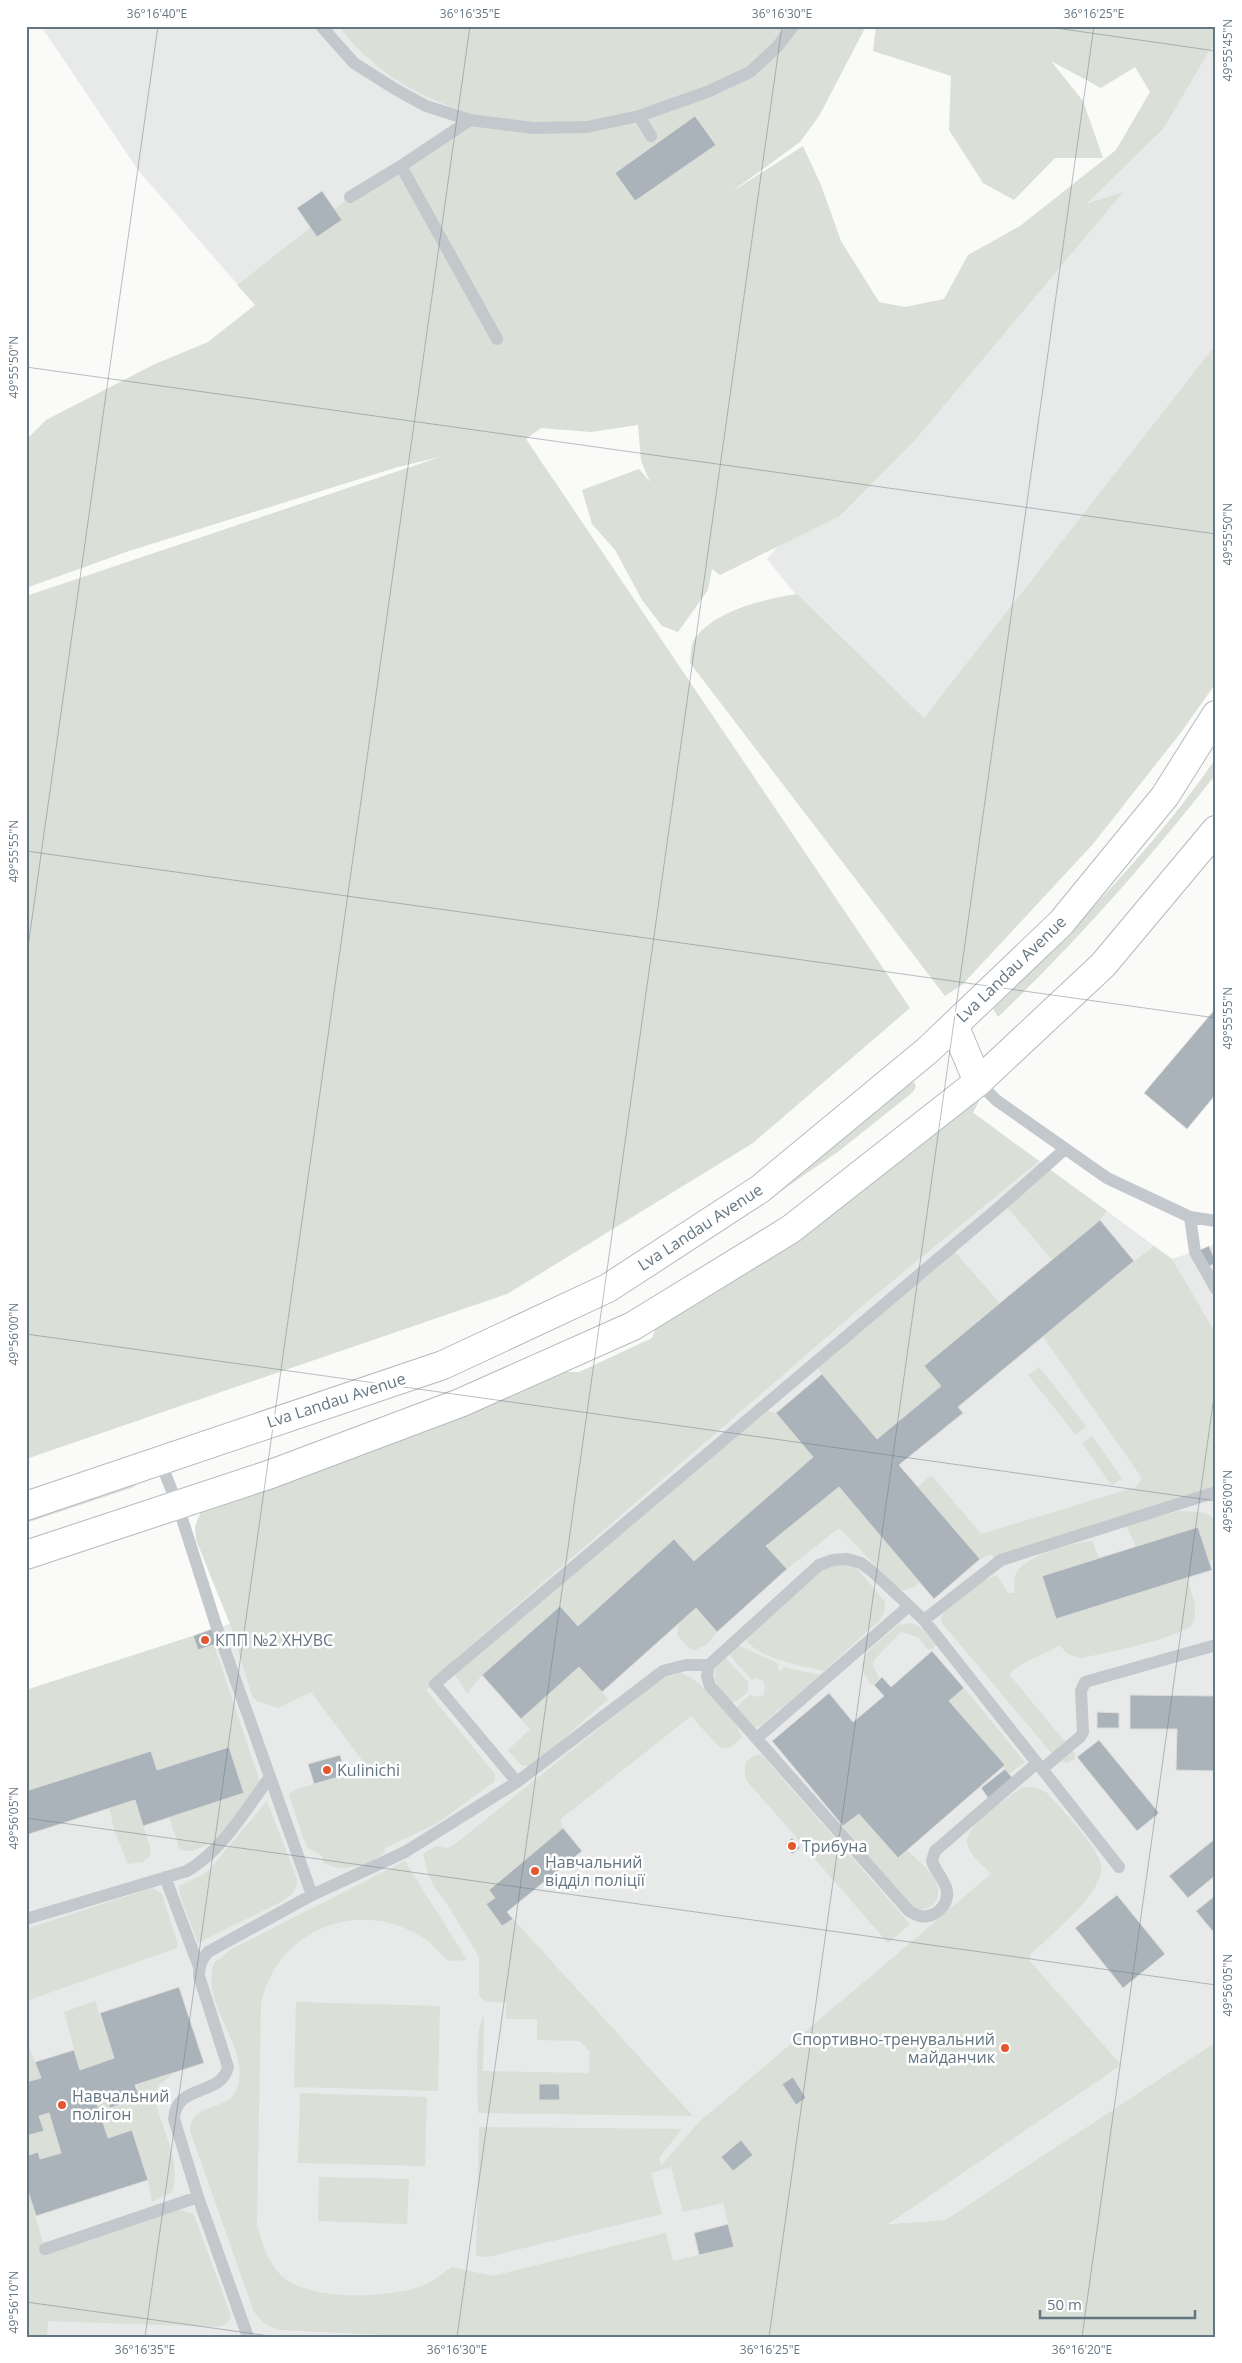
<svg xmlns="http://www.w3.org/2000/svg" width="1242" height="2363" font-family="'Open Sans',sans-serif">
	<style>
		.built { fill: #e8e9e9 }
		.green { fill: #dadfd7 }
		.building { fill: #aab3b9; stroke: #dcdcda }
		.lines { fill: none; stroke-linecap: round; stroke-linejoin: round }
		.primary-casing { stroke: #b5babe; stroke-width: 30 }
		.service { stroke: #c3c8cc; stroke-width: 12 }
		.primary { stroke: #fff; stroke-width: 28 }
		.ticks { fill: none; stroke: #657683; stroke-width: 1; stroke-opacity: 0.45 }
		.poi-dot { fill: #e4572e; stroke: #fff; stroke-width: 2 }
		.labels { text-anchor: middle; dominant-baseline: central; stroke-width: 5; stroke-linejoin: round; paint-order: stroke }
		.street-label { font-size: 16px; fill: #657683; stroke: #fff }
		.poi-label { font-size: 16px; fill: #657683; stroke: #fff; text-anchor: start }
		.neatline { fill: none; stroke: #657683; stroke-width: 2 }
		.ticks-label { font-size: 12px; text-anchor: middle; fill: #657683 }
	</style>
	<rect width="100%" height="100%" fill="#fafaf8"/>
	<!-- built -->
	<path class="built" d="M41,26H866L819,116L378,446L138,170Z
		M1216,32V344L924,719L791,589L767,559Z
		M974,1113L1172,1259L1216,1244V2042L945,2220L887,2224L482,2337H26V1690L306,1599L726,1307Z"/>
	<!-- green -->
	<path class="green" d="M338,26H866L819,116L800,142L730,193L803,146L821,185L841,241L879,302L905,307L944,299L968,255L1020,226L1116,150L1150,92L1135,67L1101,88L1051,61L1083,101L1103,158H1055L1014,200L983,183L949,130L951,76L873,51L876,26H1216V44L1209,51L1163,129L1086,204L1123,192L915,440L840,516L720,575L712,569L708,590L678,632L662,626L642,600L615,550L592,524L582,490L639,469L650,482L641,461L638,425L591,432L541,428L526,439L910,1008L753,1143L507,1294L26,1459V596L440,457L398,467L129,551L26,588V440L46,420L155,364L208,342L255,305L237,285L350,197L401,166L467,113C412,93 375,72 338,26Z
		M1216,344V683L1179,735L1093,844L963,984L945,996L690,663C691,656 690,645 694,640C713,611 764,599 797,594L924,718Z
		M1216,758V774C1149,860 1077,941 998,1017L993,1009C1071,931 1153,850 1216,758Z
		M910,1082L915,1083L916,1087L913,1092L839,1151L733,1224L650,1277Z
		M968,1100L979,1101L973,1113L1039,1161L867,1302L455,1659L458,1664L764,1410L776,1413L813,1457L694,1561L674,1539L578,1626L559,1606L482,1675L467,1694L452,1670L426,1690L495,1774V1781L436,1824L385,1848L384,1853C367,1866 342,1874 322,1862V1856L308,1848L303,1838L289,1794L296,1789L350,1775L368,1768L311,1692L278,1708L257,1701L252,1696L230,1624L196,1540L195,1526L202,1509L550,1372H579L652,1338L659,1318Z
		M1046,1167L1107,1211L1100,1220L1052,1260L1004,1203Z
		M1154,1246L1172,1259L1216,1334V1492L997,1564L991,1554L980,1559L918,1487L931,1475L981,1534L1136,1487L1142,1478L1041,1334Z
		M951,1248L1000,1303L924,1366L941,1386L877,1439L814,1364Z
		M1039,1367L1086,1426L1076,1435L1028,1375Z
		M1092,1436L1122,1478L1112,1486L1082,1443Z
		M138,1482L134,1487L26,1523V1513Z
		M839,1487L920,1582L912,1588L900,1591L839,1528L787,1569L766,1546Z
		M1180,1511C1192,1512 1209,1510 1216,1521V1559L1209,1561L1198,1527L1136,1547L1127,1527L1140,1521Z
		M1092,1541L1099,1558L1042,1576L1056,1619L1187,1578C1191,1591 1199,1610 1193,1623C1188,1636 1096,1656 1079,1658L1066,1653L1060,1645C1043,1656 1023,1660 1009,1674L1075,1754V1759L1068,1763L1058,1761L942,1623L941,1617L944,1612L980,1582L997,1575L1008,1593H1014C1014,1584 1013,1575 1020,1568C1032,1554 1074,1543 1092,1541Z
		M831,1564L855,1566L885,1602V1610L880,1620L824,1671C803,1666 756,1658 746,1639L819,1568Z
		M696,1608L717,1632L706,1645L695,1650L690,1649L677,1635L679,1623Z
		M912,1623C921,1627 932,1634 936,1643L934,1648L928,1650L918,1637L901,1632L874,1660L873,1666L880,1679L872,1686L864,1674L862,1665L867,1652L898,1625Z
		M193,1636L198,1650L214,1645L260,1782L216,1841L192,1851L180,1850L169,1817L244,1793L157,1770L151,1751L26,1791V1690Z
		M738,1645L779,1664L777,1669L781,1671L784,1667L820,1675L784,1706L775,1711L776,1713L761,1726L752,1728L736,1709L740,1703L750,1695L756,1697L761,1695L763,1697L765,1687L763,1681L756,1678L752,1680L732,1658L730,1654Z
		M724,1656L748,1682V1692L737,1701L728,1703C717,1688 707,1671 724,1656Z
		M579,1667L608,1699L540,1760L527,1766L521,1765L508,1750L530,1729L521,1719Z
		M680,1673C698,1676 737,1720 742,1737L731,1747L721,1749L691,1716L561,1819L562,1829L489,1890L495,1898L486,1904L502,1926L513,1919L693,2116L478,2113C478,2096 474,2025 484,2016L483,2071L589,2073L590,2052L580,2041L537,2040V2019H506V2002C496,2002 484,2005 479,1994V1957L446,1902L436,1890L428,1874L423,1854L436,1846L448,1848L455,1844L647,1690L663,1678Z
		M964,1688L1025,1762L1009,1774L949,1701Z
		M761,1754L910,1924L888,1943L746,1780C743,1765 745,1757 761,1754Z
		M1022,1787H1035L1046,1792C1059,1807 1098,1846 1101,1865C1105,1893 1050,1935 1031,1954L1029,1960L1121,2065L888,2224L945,2220L1216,2042V2337H425L281,2330C268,2327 262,2322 254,2312L190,2131C190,2099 235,2115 239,2081C245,2041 200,2003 214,1963L230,1950L405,1861L467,1960L448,1961C439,1952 430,1941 419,1935C355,1898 277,1931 261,2003L257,2224C262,2243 268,2264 284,2278C313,2301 386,2298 419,2287C430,2284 443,2273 452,2267L493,2276L666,2233L673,2261L734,2247L723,2203L683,2212L671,2167L651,2173L662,2214L488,2257L476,2256L479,2127L682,2129L659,2158L661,2166L699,2122L991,1874C983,1865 971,1857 967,1844C963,1827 1009,1797 1022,1787Z
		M135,1800L150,1847V1856L143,1862L128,1864L115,1832L109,1808Z
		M267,1801L297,1879C296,1892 292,1895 281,1902L198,1943L181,1899L179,1886L202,1875L209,1870Z
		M859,1814L897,1858L907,1850C919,1862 948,1882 935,1902C930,1909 922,1910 914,1909L843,1826Z
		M152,1888L162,1894L178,1945L177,1948L26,2001V1929Z
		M95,2001L114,2058L80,2070L64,2012Z
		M296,2002L440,2006L438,2091L294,2087Z
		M26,2039L41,2078L26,2082Z
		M174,2073L160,2084L154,2096C161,2129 182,2159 172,2192L152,2202L148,2180L132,2130L108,2138L96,2101L106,2098L110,2108L139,2098L137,2085Z
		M300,2093L427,2097L425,2166L298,2163Z
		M49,2113L61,2153L40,2159L38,2152L26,2156V2136L44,2131L39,2116Z
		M319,2177L409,2179L407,2224L318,2221Z
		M26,2185L46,2253L174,2211L182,2210L194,2215L231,2316C229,2324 225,2325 217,2327L48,2321L47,2337H26Z"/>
	<!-- building -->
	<path class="building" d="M695,116L716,145L635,201L615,173Z
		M322,191L342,220L317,237L297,208Z
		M1216,1008V1094L1187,1129L1144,1093Z
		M1100,1220L1134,1261L958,1407L963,1413L899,1465L980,1559L934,1599L839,1487L766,1546L787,1569L717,1632L696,1608L602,1692L579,1667L521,1719L482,1675L560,1606L578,1626L674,1539L694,1561L813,1457L776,1413L822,1374L877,1439L941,1386L924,1366Z
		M1209,1246L1216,1263L1207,1267L1198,1251Z
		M1198,1527L1212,1570L1056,1619L1042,1576Z
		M212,1629L216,1644L198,1650L193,1636Z
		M932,1651L964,1688L949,1701L1005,1765L898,1858L859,1814L843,1826L772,1741L829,1693L853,1722L884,1696L874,1685L882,1677L891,1687Z
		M1130,1695L1216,1696V1771L1176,1770L1177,1729H1130Z
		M1097,1712L1119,1713V1728H1097Z
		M1099,1740L1159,1813L1137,1831L1077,1757Z
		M229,1747L244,1793L143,1826L135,1800L26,1835V1791L151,1751L157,1770Z
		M340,1755L346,1775L314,1784L308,1764Z
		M1005,1769L1013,1779L989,1799L981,1788Z
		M563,1828L582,1851L507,1912L513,1919L502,1926L486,1904L495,1898L489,1890Z
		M792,1838L800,1848L792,1854L785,1844Z
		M1216,1838V1875L1188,1898L1169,1876Z
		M1117,1895L1165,1954L1123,1988L1075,1928Z
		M1216,1895V1934H1215L1196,1911Z
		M179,1987L204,2063L135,2085L140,2098L110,2108L106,2098L96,2101L108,2138L132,2130L148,2180L36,2216L26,2185V2156L38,2152L40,2159L61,2153L49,2113L39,2116L44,2131L26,2136V2082L41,2078L35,2062L74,2050L80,2070L114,2058L100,2013Z
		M793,2077L806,2098L796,2105L782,2084Z
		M539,2084H559L560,2100H539Z
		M741,2140L753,2155L733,2171L721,2157Z
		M728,2224L734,2247L699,2255L694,2233Z"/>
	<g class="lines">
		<defs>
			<path id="primary" d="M954,1025L978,1082
				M26,1506L443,1365L608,1288L760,1189L928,1050L1061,923L1165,796L1216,715
				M26,1555L271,1474L460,1403L633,1326L791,1229L978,1082L1103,965L1216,830"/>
		</defs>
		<!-- primary casing -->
		<use href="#primary" class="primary-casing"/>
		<!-- service -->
		<path class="service" d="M321,26L354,63L395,89L426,106L470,120L533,128L587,127L639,116L707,92L750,72L777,47L793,26
			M639,116L651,136
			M470,120L401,166L497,339
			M350,197L401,166
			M978,1082L996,1100L1107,1178L1190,1217L1216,1221
			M1190,1217L1195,1252L1216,1289
			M160,1461L178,1506L217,1628L312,1895
			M924,1620L1001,1560L1216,1492
			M757,1738L909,1606
			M1037,1763L935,1851L932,1861C937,1876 954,1887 944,1905C941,1909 937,1913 932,1915C923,1918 917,1916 909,1911L710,1686L707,1676L709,1665L819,1565L833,1560L847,1559L861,1563L873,1572L924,1620L1037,1763L1042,1769L1119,1867
			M1042,1769L1080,1737L1083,1732L1081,1691L1085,1682L1216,1645
			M517,1782L435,1684L1004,1203L1065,1149
			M165,1877L199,1967
			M26,1919L187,1871C223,1850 245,1810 270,1777
			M45,2249L198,2197
			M248,2337L198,2197L174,2119C176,2083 221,2097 228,2067L199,1976C199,1966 201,1960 208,1952L312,1895L405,1852L517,1782L663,1671L686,1665H709"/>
		<!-- primary -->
		<use href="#primary" class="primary"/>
	</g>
	<!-- ticks -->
	<path class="ticks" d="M1042,26L1216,51M26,367L1216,534M26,851L1216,1018M26,961L158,26M26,1334L1216,1501M26,1818L1216,1985M26,2302L277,2337M145,2337L470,26M457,2337L782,26M769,2337L1094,26M1082,2337L1216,1382"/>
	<!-- markers -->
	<g class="poi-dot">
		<circle cx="205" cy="1640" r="5"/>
		<circle cx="327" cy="1770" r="5"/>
		<circle cx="792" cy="1846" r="5"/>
		<circle cx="535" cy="1871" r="5"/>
		<circle cx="1005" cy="2048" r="5"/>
		<circle cx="62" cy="2105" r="5"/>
	</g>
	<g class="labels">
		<!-- street labels -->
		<g class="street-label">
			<text transform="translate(1011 969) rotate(-44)">Lva Landau Avenue</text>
			<text transform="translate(700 1227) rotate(-33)">Lva Landau Avenue</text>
			<text transform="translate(336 1400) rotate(-18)">Lva Landau Avenue</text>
		</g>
		<!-- poi labels -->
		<g class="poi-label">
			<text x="215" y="1640">КПП №2 ХНУВС</text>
			<text x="337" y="1770">Kulinichi</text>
			<text x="802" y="1846">Трибуна</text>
			<text x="545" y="1862">Навчальний<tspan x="545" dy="18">відділ поліції</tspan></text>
			<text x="995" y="2039" text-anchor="end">Спортивно-тренувальний<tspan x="995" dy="18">майданчик</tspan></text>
			<text x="72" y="2096">Навчальний<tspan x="72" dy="18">полігон</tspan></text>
		</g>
	</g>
	<!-- border -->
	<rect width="1242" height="2363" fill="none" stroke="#ffffff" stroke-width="55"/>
	<!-- scale -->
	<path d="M1040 2310v8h155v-8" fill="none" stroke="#657683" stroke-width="2.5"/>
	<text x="1047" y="2310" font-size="15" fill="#657683" stroke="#ffffff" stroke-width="4" paint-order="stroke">50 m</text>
	<rect x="28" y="28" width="1186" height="2308" class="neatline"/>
	<g class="ticks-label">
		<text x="157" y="18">36°16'40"E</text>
		<text x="470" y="18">36°16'35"E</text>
		<text x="782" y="18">36°16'30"E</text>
		<text x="1094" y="18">36°16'25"E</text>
		<text transform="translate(1228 50) rotate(-90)" y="4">49°55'45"N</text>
		<text transform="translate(14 367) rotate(-90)" y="4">49°55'50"N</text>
		<text transform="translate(1228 534) rotate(-90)" y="4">49°55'50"N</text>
		<text transform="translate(14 851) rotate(-90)" y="4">49°55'55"N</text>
		<text transform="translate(1228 1018) rotate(-90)" y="4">49°55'55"N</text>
		<text transform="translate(14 1334) rotate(-90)" y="4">49°56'00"N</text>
		<text transform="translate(1228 1501) rotate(-90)" y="4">49°56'00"N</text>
		<text transform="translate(14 1818) rotate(-90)" y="4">49°56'05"N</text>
		<text transform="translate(1228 1985) rotate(-90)" y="4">49°56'05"N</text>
		<text transform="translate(14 2302) rotate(-90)" y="4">49°56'10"N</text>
		<text x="145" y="2354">36°16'35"E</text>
		<text x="457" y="2354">36°16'30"E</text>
		<text x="770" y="2354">36°16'25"E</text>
		<text x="1082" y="2354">36°16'20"E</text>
	</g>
</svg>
